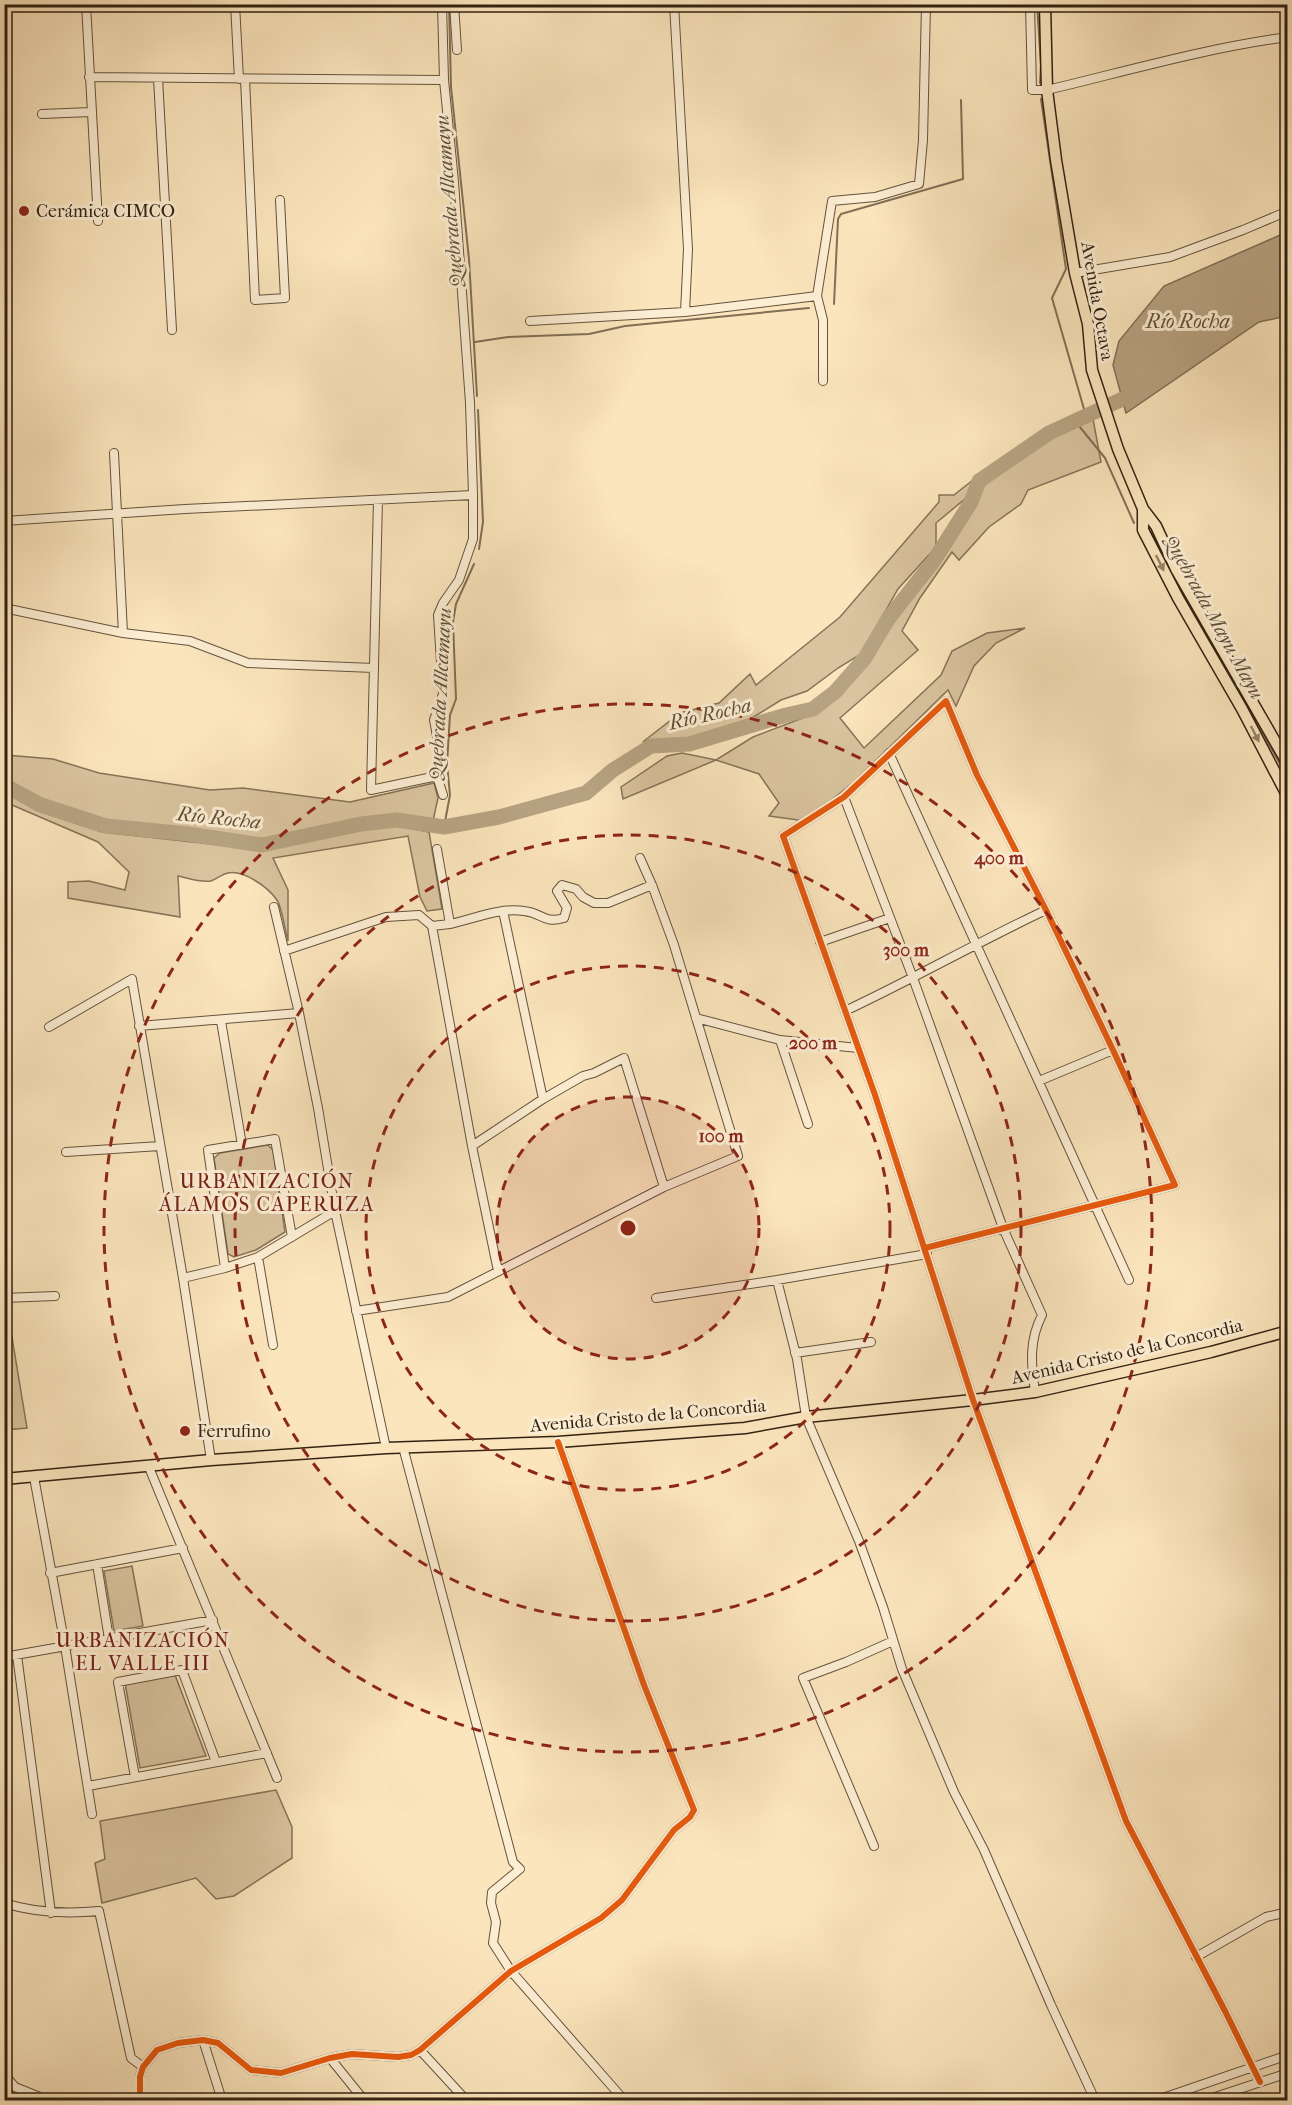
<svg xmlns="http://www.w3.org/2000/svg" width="1292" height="2105" font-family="'IM FELL French Canon',serif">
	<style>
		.green { fill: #d9c49f; stroke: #867358; stroke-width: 1.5 }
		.water { fill: #b7a382; stroke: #826f55; stroke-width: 1.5 }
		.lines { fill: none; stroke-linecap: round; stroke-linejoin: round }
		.stream { stroke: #826f55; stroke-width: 2 }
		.river { stroke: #b7a382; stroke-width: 15 }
		.minor-casing { stroke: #64533c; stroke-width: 10 }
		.major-casing { stroke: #322212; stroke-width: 13 }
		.minor { stroke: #fceed3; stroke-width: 8 }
		.major { stroke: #fbe5bc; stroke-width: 10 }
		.cycleway-casing { stroke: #fceed3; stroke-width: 10 }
		.cycleway { stroke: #e8590c; stroke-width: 6 }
		.oneway { fill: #968467 }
		.ring { fill: none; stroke: #8f2418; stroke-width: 3; stroke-dasharray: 10 8 }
		.poi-dot { fill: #8f2418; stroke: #fceed3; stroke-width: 2 }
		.labels { text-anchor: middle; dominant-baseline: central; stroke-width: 6; stroke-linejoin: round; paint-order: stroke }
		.poi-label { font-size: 18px; fill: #322212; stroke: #fceed3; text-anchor: start }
		.street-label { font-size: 18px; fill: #322212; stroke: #fceed3 }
		.water-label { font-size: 20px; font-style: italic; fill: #614f39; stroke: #fceed3 }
		.neighbourhood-label { font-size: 20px; letter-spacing: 1.5px; fill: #7a1f14; stroke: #fceed3 }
		.centre { fill: #8f2418; stroke: #fceed3; stroke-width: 3 }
		.ring-label { font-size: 18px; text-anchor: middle; font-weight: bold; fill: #8f2418; stroke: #fceed3; stroke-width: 6; stroke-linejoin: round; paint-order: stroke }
	</style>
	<rect width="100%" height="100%" fill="#fbe5bc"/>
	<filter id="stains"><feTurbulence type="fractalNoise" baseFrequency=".00333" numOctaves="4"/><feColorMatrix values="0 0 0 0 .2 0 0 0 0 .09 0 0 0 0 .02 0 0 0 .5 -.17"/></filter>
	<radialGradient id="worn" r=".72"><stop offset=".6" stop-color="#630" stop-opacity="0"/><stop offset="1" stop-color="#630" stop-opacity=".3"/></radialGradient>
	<!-- green -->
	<path class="green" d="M1093,419L1101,462L1028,490L1021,504L989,527L959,560L952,552L920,598L902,631L918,650L840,718L864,748L941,675L952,651L987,633L1025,628L996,643L974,666L956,706L948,690L854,782L805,821L769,816L779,803L759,774L716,760L623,799L621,787L667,756L682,753L716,760L753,737L813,714L838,698L869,662L894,622L951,546L977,502L985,483L1052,438Z
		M973,480L966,498L936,523V547L898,589L861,654L838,668L807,691L781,700L752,718L690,738L644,741L680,713L719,703L750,674L756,685L840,617L939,502V495H954Z
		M5,755L53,759L99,773L210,790L243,788L350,802L434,783L438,798L433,821L394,816L260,841L109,822L45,803L5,780Z
		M5,792L36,810L102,832L264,850L377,827L398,826L429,832L442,909L427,911L420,897L408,836L273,858L288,890V941C285,930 282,908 277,900C268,887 244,870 228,873C222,874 217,879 211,881C200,883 188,878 178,876L180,917L68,898V882L89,881L125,890L129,872L98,842L5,802Z
		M268,1145L273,1150L285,1232L256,1250L234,1257L228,1254L214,1158L220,1153Z
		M4,1289L27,1428L5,1430H4Z
		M132,1566L143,1626L114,1631L104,1571Z
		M175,1675L206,1756L140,1768L125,1683Z
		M276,1790L292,1827V1858L234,1896L216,1899L196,1878L102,1903L95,1863L105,1859L100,1821Z"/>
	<!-- water -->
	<path class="water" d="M1287,232V316L1259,322L1126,413L1113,365L1119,341L1164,286Z"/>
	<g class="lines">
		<!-- stream -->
		<path class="stream" d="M449,4L451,87L469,259L477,396
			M1037,4L1041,65L1040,83
			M1041,99L1066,269L1052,298L1086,416
			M834,304L838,219L841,214L963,179L961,100
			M475,342L508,337L589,334L625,326L809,308
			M478,410L483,522L479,549
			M1075,421L1105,458L1134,523
			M1151,532L1165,561L1288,778
			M444,827L450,795L447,764L450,715L456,699L453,622L456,604L474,564"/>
		<!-- river -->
		<path class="river" d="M4,785L41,805L106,826L188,834L262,845L361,824L397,820L444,827L499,817L586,793L613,770L651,746L689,744L786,715L813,709L835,692L865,658L888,619L933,562L971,502L979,481L1049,433L1140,391"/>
		<defs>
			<path id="minor" d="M86,4L98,221
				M235,4L239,79
				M442,4L444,80L454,182L470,403L473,495V539L459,580L443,603L438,615L443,694L434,720L439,747L437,776L443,795
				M454,4L457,50
				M674,4L688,249L685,312
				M1030,4L1032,90H1047C1127,71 1206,48 1288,37
				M89,77L444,80
				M158,78L172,330
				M245,79L255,300L285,298L280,200
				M42,114L91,112
				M1075,273L1170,257L1243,230L1288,211
				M530,321L685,312L817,296
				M823,381V320L817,296L832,201L875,197L919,184L923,140L926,4
				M114,453L123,633
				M378,500L371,790L437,776
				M4,521L185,509L473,495
				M4,608L123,633L190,641L248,663L374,668
				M889,753L1129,1280
				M844,797L913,978L1003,1228L1042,1315C1029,1340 1031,1364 1035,1392
				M437,849L450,924L432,926L472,1146L498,1271
				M274,907L299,1013L318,1108L335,1211L386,1448
				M503,911L543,1099
				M450,924C473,919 501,907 524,911C543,913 543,924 564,918L567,908L557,891L562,885L576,889L583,897L594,903H608L652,885
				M820,942L890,918
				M284,951L386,917L419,915L432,926
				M845,1011C913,979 978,942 1046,910
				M696,1018L780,1040L858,1048
				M221,1021L242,1145
				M139,1026L299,1013
				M49,1027L132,979L183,1278L211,1460
				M780,1040L808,1124
				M1039,1081L1113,1050
				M472,1146L543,1099L583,1076L594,1073L624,1058L664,1187
				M66,1152L160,1146
				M925,1248L1175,1185L1113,1050L1046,910L977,775L946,701L844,797L783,836L875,1095L973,1400L1126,1821L1225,2011L1260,2082
				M258,1257L273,1345
				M225,1268L208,1150L275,1139L292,1237
				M183,1278L225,1268L258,1257L335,1211
				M777,1280L797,1359L806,1417L859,1541L883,1607L902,1669L954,1792L984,1850L1051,2005L1095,2100
				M4,1298L55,1296
				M656,1298L777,1280L927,1254
				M356,1311L448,1297L664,1187L738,1156L674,945L652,885L640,858
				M795,1353L871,1342
				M403,1447L513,1862L520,1869L492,1892L491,1903L496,1922L493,1943L511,1971L624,2100
				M148,1465L277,1778
				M34,1477L65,1646L92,1814
				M97,1564L109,1639
				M50,1573L183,1548
				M17,1655L51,1913
				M4,1657L213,1620
				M135,1777L118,1682L182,1670L216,1762
				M88,1786L267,1753
				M874,1846L803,1678L846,1662L893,1641
				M4,1903C35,1913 67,1914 99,1911L131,2058L143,2067
				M1196,1957L1266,1917L1288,1912
				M203,2040L222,2100
				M420,2050L466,2100
				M330,2058L364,2100
				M4,2074L15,2087L47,2100
				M140,2100V2077L143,2067L157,2050L178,2043L203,2040L218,2043L251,2070L281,2073L330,2058L352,2054L398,2057L411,2055L420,2050L511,1971L601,1918L622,1900L674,1830L690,1817L694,1810L644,1685L558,1442
				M1157,2100L1288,2055
				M1206,2100L1288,2073"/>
			<path id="major" d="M1045,4L1047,90L1056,160L1075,273L1088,324L1092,370L1118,449L1143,509L1156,526L1176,569L1288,764
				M1143,509V530L1178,598L1242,709L1288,797
				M4,1479L211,1460L386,1448L558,1442L745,1428L806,1417L973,1400L1035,1392L1211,1352L1288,1331"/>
		</defs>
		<!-- minor casing -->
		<use href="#minor" class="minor-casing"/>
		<!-- major casing -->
		<use href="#major" class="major-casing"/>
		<!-- minor -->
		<use href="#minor" class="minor"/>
		<!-- major -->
		<use href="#major" class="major"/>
		<defs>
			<path id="cycleway" d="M925,1248L1175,1185L1113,1050L1046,910L977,775L946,701L844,797L783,836L875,1095L973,1400L1126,1821L1225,2011L1260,2082
				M140,2100V2077L143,2067L157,2050L178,2043L203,2040L218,2043L251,2070L281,2073L330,2058L352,2054L398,2057L411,2055L420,2050L511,1971L601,1918L622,1900L674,1830L690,1817L694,1810L644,1685L558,1442"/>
		</defs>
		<!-- cycleway casing -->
		<use href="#cycleway" class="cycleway-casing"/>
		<!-- cycleway -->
		<use href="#cycleway" class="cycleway"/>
	</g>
	<!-- one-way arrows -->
	<defs><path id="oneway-solid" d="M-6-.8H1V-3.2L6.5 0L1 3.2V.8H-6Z" transform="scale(1.5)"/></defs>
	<g class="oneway">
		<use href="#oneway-solid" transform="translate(1160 563) rotate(63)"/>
		<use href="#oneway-solid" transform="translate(1255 734) rotate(63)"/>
	</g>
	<!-- distance rings -->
	<circle cx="628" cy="1228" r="131" fill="#8f2418" fill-opacity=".12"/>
	<g class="ring">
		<circle cx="628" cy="1228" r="131"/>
		<circle cx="628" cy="1228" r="262"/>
		<circle cx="628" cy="1228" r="393"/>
		<circle cx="628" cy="1228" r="524"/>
	</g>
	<!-- markers -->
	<g class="poi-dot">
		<circle cx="24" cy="211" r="6"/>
		<circle cx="185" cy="1431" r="6"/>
	</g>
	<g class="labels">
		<!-- poi labels -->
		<g class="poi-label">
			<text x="36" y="211">Cerámica CIMCO</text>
			<text x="197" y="1431">Ferrufino</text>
		</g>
		<!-- street labels -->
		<g class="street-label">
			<text transform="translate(1097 301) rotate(80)">Avenida Octava</text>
			<text transform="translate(1127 1352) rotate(-13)">Avenida Cristo de la Concordia</text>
			<text transform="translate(648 1416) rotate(-5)">Avenida Cristo de la Concordia</text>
		</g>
		<!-- water labels -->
		<g class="water-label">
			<text transform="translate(449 201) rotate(-95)">Quebrada Allcamayu</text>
			<text x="1188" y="321">Río Rocha</text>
			<text transform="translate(1214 617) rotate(61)">Quebrada Mayu Mayu</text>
			<text transform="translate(440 694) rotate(-87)">Quebrada Allcamayu</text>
			<text transform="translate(710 714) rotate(-13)">Río Rocha</text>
			<text transform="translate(219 818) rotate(6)">Río Rocha</text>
		</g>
		<!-- neighbourhood labels -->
		<g class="neighbourhood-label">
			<text x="267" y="1181">URBANIZACIÓN<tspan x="267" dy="23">ÁLAMOS CAPERUZA</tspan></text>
			<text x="143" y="1640">URBANIZACIÓN<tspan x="143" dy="23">EL VALLE III</tspan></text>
		</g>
	</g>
	<circle cx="628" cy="1228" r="9" class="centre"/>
	<g class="ring-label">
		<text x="999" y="864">400 m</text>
		<text x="906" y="956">300 m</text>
		<text x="813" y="1049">200 m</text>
		<text x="721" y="1142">100 m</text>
	</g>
	<!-- margin -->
	<rect width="1292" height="2105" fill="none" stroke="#fbe5bc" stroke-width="24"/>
	<rect x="6" y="6" width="1280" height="2093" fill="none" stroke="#322212" stroke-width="3"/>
	<rect x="12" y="12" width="1268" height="2081" fill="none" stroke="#322212" stroke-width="1.5"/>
	<rect width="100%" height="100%" filter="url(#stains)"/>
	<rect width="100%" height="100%" fill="url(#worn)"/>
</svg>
